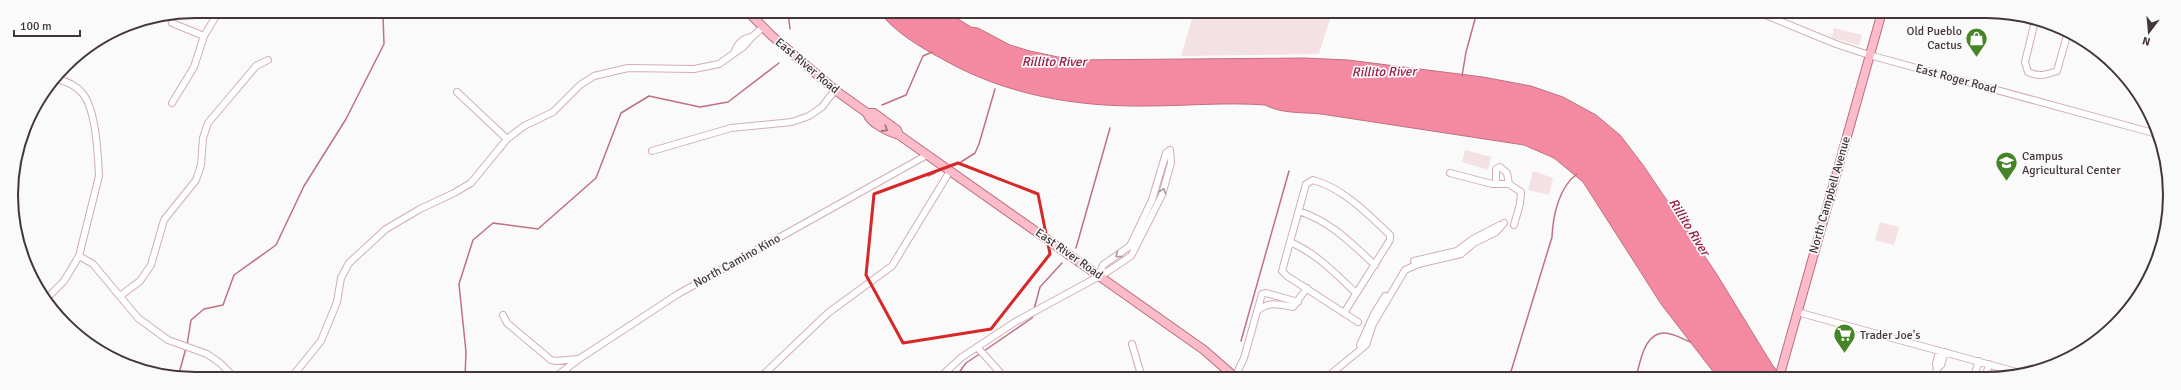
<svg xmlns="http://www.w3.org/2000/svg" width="2181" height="390" font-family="Signika,sans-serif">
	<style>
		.green { fill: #f4e1e4 }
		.water { fill: #f48aa1; stroke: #bf7182 }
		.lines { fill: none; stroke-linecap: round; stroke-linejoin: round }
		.stream { stroke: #bf7182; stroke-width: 1.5 }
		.minor-casing { stroke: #d2aeb4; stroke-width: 8 }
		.major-casing { stroke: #ba6f7f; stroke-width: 10 }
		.minor { stroke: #fff; stroke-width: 6 }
		.major { stroke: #fcbbc9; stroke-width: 8 }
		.oneway { stroke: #977279 }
		.oneway2 { stroke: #a29a9c }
		.marked { fill: none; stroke: #d62828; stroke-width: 3; stroke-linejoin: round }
		.labels { text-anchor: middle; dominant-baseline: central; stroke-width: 3.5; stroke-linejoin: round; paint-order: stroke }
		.poi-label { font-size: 12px; fill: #443638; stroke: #fafafa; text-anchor: start }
		.street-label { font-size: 12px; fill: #443638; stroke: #fafafa }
		.water-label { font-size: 13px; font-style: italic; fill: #981b46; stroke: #fafafa }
		.rim { fill: none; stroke: #443638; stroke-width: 2 }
	</style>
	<rect width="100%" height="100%" fill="#fafafa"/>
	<!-- green -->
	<path class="green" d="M1194,12H1332L1319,54L1181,56Z
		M1834,28L1862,35L1859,45L1832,38Z
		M1465,150L1491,157L1488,170L1462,162Z
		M1533,171L1553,178L1549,195L1528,190Z
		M1880,222L1899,227L1894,245L1875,240Z"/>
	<!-- water -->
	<path class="water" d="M879,12H947L971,27L978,28L1010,45L1030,51L1072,60L1304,58L1348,60L1483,77L1531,86L1563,97L1596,115L1620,135L1643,165L1716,273L1773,366L1784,378H1718L1661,304L1583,182L1554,158L1524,145L1321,114C1302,112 1282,114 1265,105C1226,102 1186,106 1146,106C1076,107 1006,95 944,60C920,47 896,33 879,12Z"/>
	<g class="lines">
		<!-- stream -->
		<path class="stream" d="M788,12L790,29
			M1462,76L1466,52L1477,12
			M882,105L906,95L923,56L932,52
			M961,162L975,153L979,144L995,89
			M928,176L935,173
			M1076,248L1110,128
			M1034,309L1040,287L1062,263
			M1241,341L1289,171
			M187,345L191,320L204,309L223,305L234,275L276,245L304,186L346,119L384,44L383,16L387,11
			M984,351L1032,318L1033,315
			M178,377L186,348
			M465,378L466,352L459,284L473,240L493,223L538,229L596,178L621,113L649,96L700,107L728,102L779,63
			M955,378L966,363L981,353
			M1509,378L1552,237C1553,215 1559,187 1577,174
			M1636,378C1640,362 1645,327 1670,334C1677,335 1684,340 1691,342"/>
		<defs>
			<path id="minor" d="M1758,12L1836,44L1869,55L2157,134
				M2035,21L2025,62L2028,72C2039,77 2046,75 2057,71L2068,32
				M172,23L204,36
				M752,37L763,27
				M56,79C66,81 76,85 83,94C96,110 98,155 99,176L79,256
				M457,92L507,139
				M172,103L194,67L204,36L219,11
				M652,151L731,128L792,122L809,116L822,107L835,90
				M1450,173L1492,184H1509
				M1496,184V169L1500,167L1507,173L1509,184
				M1509,184L1521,192L1520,204L1514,225
				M1299,211C1331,222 1350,242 1375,265
				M1290,242C1316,253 1336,274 1356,293
				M1414,261L1457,251L1473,239L1500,225
				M1099,275L1103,265L1130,246L1152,200L1166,153L1170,150
				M120,296L140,281L151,265L164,220L196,180L201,165L203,138L208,123L256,66L268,60
				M46,299L64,281L79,256L93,264L138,318L168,340L207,354L220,363L234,377
				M1257,311C1269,301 1279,304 1293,307L1307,288
				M1797,312L2020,373
				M1344,313L1390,240V235C1368,214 1343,188 1313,180L1306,184L1282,271L1287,276L1358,322
				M503,315L507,323L551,360L556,361L578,359
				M1132,344L1142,378
				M1360,345L1374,314L1385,296
				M977,347L1005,378
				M1939,351L1936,364L1937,369L1941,365L1945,352
				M1979,361L1974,376L1983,379
				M1235,377L1244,358L1262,294L1266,293L1298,302
				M291,378L321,341L337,302L341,278L349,263L386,229L420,209L454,193L471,183L507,139L524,126L553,112L580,85L594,76L628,68L694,69L719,64L743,47L752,37C743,38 738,43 735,51
				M554,378L579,359L678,294L927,155
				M704,378H706
				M756,378L762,376L828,313L892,266L950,171
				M939,378L962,357L1015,322L1107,272L1131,256L1162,195L1171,163L1170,150
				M1326,378L1366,345L1373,324L1405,270L1418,264L1461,254L1474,243L1496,232L1504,223
				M1934,379L1937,369
				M1985,379L1989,364"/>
			<path id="major" d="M747,11L772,36L835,90L867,113
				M899,135L897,130L874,113H867C870,123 888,132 899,135L1204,350L1236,378
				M1779,378L1882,12"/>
		</defs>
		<!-- minor casing -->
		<use href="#minor" class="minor-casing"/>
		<!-- major casing -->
		<use href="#major" class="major-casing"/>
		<!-- minor -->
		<use href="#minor" class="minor"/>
		<!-- major -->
		<use href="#major" class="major"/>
	</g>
	<!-- one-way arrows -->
	<defs><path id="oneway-chevron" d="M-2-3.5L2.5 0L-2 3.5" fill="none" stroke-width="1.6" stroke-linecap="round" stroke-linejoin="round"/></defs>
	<use class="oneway" href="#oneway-chevron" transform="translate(885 129) rotate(33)"/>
	<g class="oneway2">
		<use href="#oneway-chevron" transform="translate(1163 191) rotate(-71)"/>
		<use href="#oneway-chevron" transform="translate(1118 255) rotate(144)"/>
	</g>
	<!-- marked area -->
	<path class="marked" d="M958,163L1038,194L1050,254L991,329L903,343L866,275L874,194Z"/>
	<!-- icons -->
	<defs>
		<symbol id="shop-pin" viewBox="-11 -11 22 30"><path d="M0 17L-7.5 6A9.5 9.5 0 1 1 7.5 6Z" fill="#468525" stroke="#fafafa"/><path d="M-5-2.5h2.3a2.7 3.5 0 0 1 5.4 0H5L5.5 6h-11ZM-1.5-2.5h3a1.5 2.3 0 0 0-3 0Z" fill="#fff"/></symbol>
		<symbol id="university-pin" viewBox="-11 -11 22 30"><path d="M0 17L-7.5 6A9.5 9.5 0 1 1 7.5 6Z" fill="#468525" stroke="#fafafa"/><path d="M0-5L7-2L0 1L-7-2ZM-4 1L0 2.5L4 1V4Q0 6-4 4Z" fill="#fff"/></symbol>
		<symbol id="supermarket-pin" viewBox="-11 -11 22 30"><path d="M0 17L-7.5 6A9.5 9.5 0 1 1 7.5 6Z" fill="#468525" stroke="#fafafa"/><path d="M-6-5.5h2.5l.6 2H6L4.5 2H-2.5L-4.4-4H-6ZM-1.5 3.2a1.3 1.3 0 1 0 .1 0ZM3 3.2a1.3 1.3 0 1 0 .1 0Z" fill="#fff"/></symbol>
	</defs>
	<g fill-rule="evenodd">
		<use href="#shop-pin" x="1964" y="26" width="25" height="34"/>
		<use href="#university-pin" x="1994" y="150" width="25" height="34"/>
		<use href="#supermarket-pin" x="1832" y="322" width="25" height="34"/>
	</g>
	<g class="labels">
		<!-- poi labels -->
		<g class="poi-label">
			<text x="1962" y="31" text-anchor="end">Old Pueblo<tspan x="1962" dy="14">Cactus</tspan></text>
			<text x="2022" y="156">Campus<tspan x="2022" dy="14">Agricultural Center</tspan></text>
			<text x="1860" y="335">Trader Joe's</text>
		</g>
		<!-- street labels -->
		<g class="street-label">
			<text transform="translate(807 66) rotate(40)">East River Road</text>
			<text transform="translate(1956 79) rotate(15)">East Roger Road</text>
			<text transform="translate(1830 195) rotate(-74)">North Campbell Avenue</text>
			<text transform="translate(1069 254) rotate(35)">East River Road</text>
			<text transform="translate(737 261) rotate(-29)">North Camino Kino</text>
		</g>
		<!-- water labels -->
		<g class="water-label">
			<text x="1054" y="62">Rillito River</text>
			<text transform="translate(1384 72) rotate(-1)">Rillito River</text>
			<text transform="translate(1689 227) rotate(58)">Rillito River</text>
		</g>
	</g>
	<!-- crop -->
	<path d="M0 0H2181V390H0ZM195 18H1986A177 177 0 0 1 2163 195V195A177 177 0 0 1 1986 372H195A177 177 0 0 1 18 195V195A177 177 0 0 1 195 18Z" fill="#fafafa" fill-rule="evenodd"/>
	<path class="rim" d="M195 18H1986A177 177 0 0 1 2163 195V195A177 177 0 0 1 1986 372H195A177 177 0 0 1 18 195V195A177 177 0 0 1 195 18Z"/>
	<!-- north arrow -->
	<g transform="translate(2149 32) rotate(196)" stroke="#fafafa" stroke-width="3" paint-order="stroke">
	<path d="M0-3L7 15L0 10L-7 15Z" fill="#443638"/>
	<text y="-6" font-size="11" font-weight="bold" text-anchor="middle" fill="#443638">N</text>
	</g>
	<!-- scale -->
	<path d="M14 30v6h66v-6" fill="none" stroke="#443638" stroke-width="2"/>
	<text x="20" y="30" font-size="12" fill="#443638" stroke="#fafafa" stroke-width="3" paint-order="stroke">100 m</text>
</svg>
